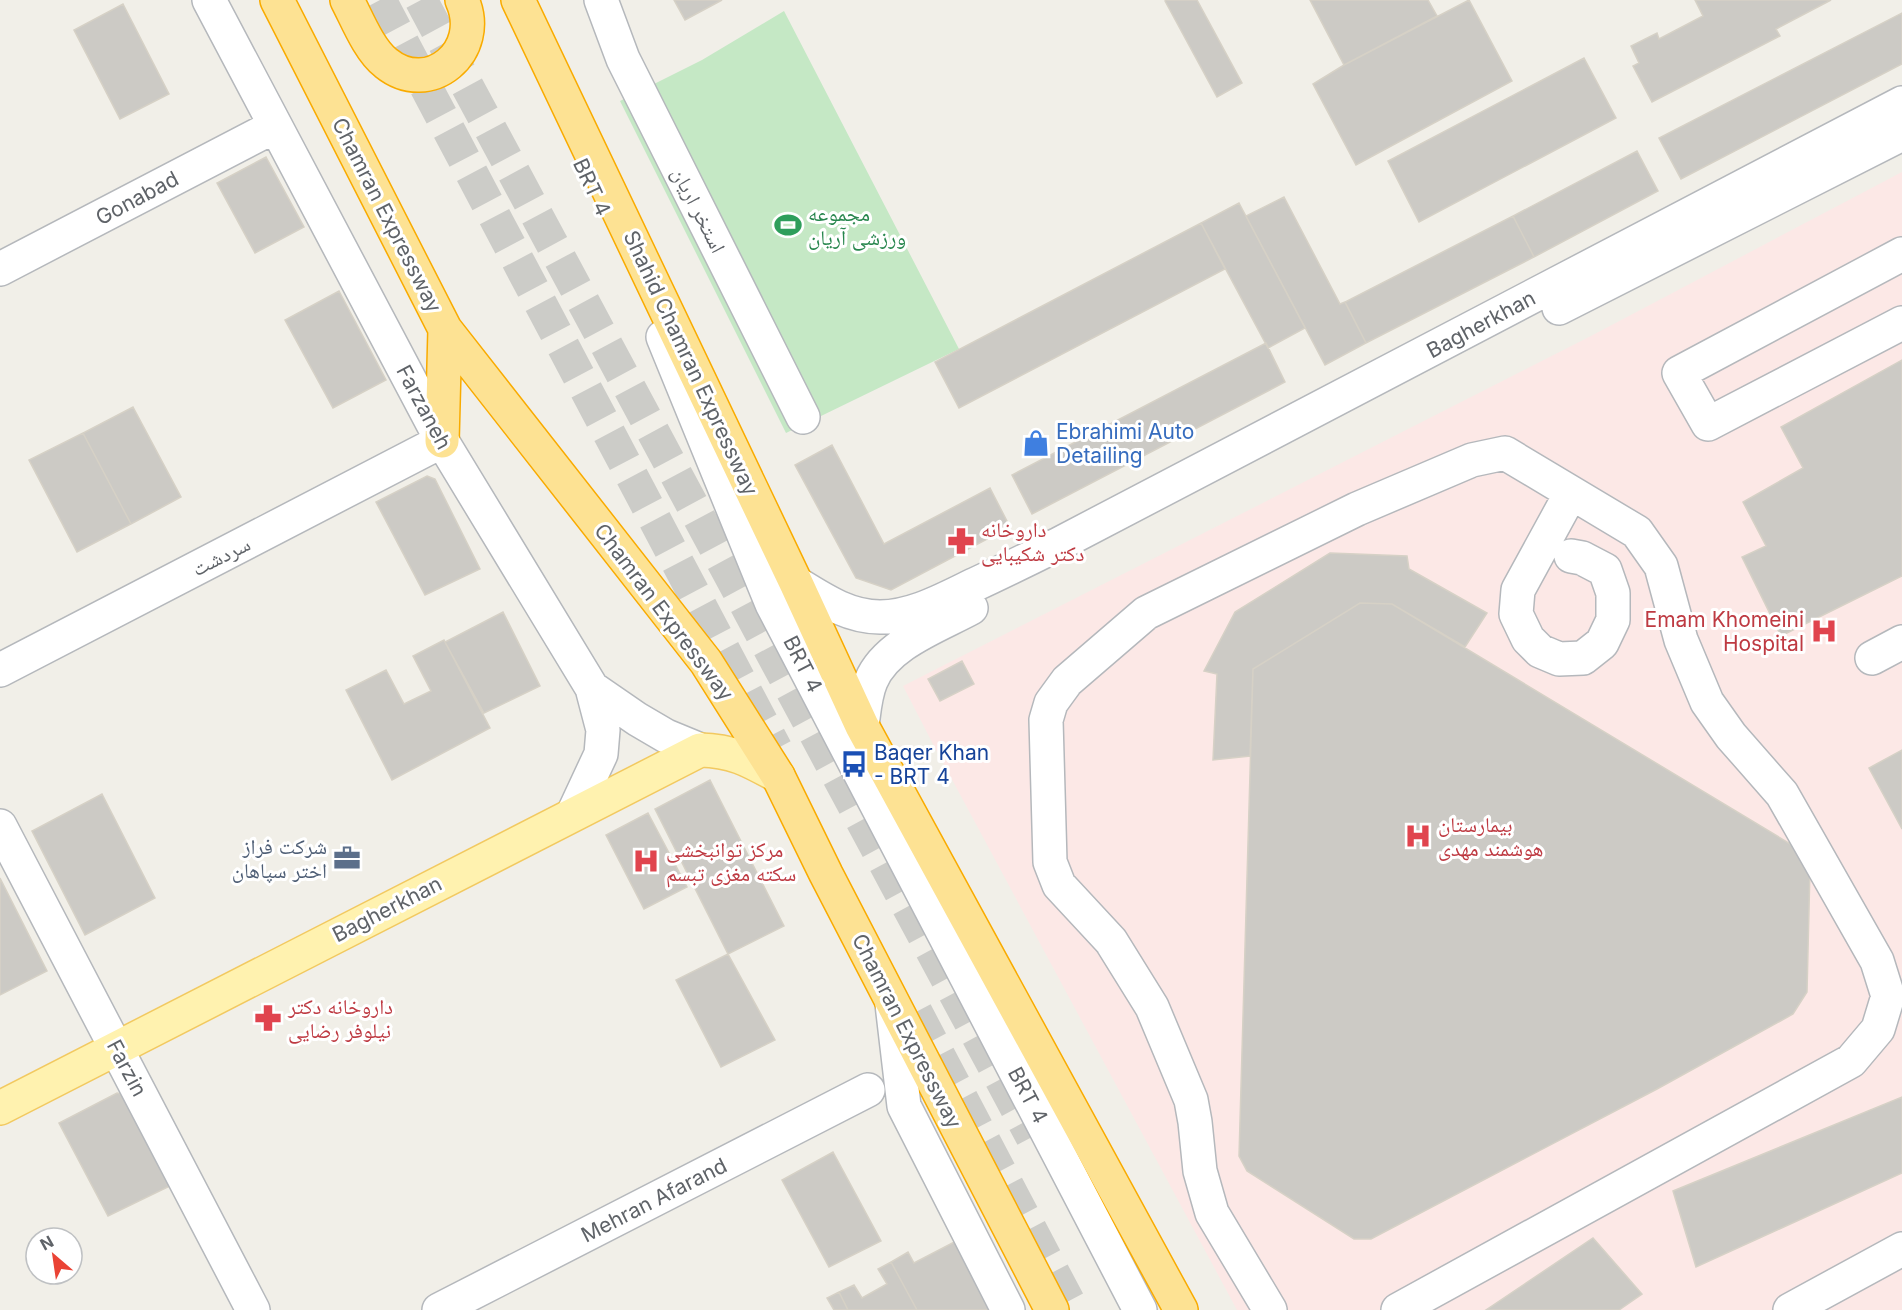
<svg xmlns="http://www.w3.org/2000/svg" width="1902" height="1310" font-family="Inter,'Noto Naskh Arabic',sans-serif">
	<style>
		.medical { fill: #fce8e6 }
		.green { fill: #c5e8c5 }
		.building { fill: #cccac5; stroke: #d6d1c6; stroke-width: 1.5 }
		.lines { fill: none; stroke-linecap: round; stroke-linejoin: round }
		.highway-tunnel { stroke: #ccccc8; stroke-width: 33; stroke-dasharray: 33 16; stroke-linecap: butt }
		.minor-casing { stroke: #b5b8bc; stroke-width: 36 }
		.major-casing { stroke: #f2c960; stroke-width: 36 }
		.highway-casing { stroke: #f9ab00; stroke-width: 36 }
		.minor { stroke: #fff; stroke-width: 33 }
		.major { stroke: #fff2af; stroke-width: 33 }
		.highway { stroke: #fde293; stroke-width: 33 }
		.labels { text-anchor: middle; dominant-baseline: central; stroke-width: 6; stroke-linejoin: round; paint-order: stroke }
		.street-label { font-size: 21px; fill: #5f6368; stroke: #fff }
		.leisure-label { font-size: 21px; fill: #27864d; stroke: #fff; text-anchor: start }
		.shop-label { font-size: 21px; fill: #366cbe; stroke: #fff; text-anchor: start }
		.health-label { font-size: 21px; fill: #be3a42; stroke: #fff; text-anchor: start }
		.transit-label { font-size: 21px; fill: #164399; stroke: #fff; text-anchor: start }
		.service-label { font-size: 21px; fill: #4e5e75; stroke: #fff; text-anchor: end }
	</style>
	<rect width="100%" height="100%" fill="#f1efe8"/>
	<!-- medical -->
	<path class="medical" d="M1902,172V1310H1237L934,746L903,686L1589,337Z"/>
	<!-- green -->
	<path class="green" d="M784,11L959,349L786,433L620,101L702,60Z"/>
	<!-- building -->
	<path class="building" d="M674,0H722L685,20Z
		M1166,0H1197L1242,83L1217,97L1165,1Z
		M1310,0H1428L1437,16L1344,65Z
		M1469,0L1512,81L1356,165L1313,84L1344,65Z
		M1695,0H1831L1776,29L1780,36L1652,102L1633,66L1639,63L1631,46L1657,33L1659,39L1703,16Z
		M123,4L169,94L120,119L74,30Z
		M1902,13V64L1681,179L1659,138Z
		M1584,58L1616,118L1419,222L1388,161Z
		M1637,151L1658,191L1534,257L1513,216Z
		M266,157L304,227L255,253L217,183Z
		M1284,197L1340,304L1345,302L1366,343L1325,365L1246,216Z
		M1239,203L1305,328L1268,348L1201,223Z
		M1513,216L1534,257L1366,343L1345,302Z
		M1201,223L1225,269L959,408L935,362Z
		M339,291L386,380L333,408L285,320Z
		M1266,343L1285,382L1032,514L1012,475Z
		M1902,360V576L1781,636L1742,557L1766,546L1743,502L1803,468L1781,427Z
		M133,407L181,497L131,524L83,433Z
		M83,433L131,524L77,552L29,460Z
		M832,445L884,544L990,488L1010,527L891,590L856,578L795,465Z
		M427,476L435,479L480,569L425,595L376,502Z
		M1330,553L1407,556L1409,569L1487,613L1465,647L1392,604L1360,603L1253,669L1250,756L1213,760L1217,674L1204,671L1235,612Z
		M1360,603L1392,604L1802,851L1810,868L1807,992L1793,1014L1657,1089L1371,1239H1354L1247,1171L1239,1156L1253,669Z
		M503,612L540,686L484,713L445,642Z
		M444,640L490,728L392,780L346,690L386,670L404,704L431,691L413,656Z
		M962,661L974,684L940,701L928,679Z
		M1902,750V829L1869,768Z
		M710,780L784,926L728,954L655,809Z
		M102,794L155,898L85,935L32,831Z
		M648,813L687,887L644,909L606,835Z
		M0,878L47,971L0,995Z
		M728,954L775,1040L721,1067L676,980Z
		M117,1093L125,1095L170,1186L108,1216L59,1123Z
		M1902,1097V1173L1696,1267L1673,1191Z
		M833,1152L881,1241L829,1267L782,1180Z
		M1593,1238L1642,1294L1619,1310H1486Z
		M960,1239L996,1310H917L891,1262L908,1252L914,1263Z
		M891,1262L917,1310H848L839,1292L854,1285L862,1298L887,1284L878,1269Z
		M839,1292L848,1310H834L827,1298Z"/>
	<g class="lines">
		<!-- highway-tunnel -->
		<path class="highway-tunnel" d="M380,0L776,749
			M421,0L1032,1137
			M916,1012L1073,1310"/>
		<defs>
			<path id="minor" d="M209,0L442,441L592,688L603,730L601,754L573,814
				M601,0L623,59L803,417
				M1902,254L1679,373L1708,424L1902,323
				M0,269L275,126
				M1559,308L1902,134
				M663,337L772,604L1140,1310
				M1571,556L1582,558L1605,570L1613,593V620L1602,643L1583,658L1559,659L1540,651L1528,639L1516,614L1518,590L1571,493
				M796,583C822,599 848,617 880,617C914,617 946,598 976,584C1004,571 1032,557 1059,544L1902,103
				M1872,658L1902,642
				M0,670L442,441
				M592,688L637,719L666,736L700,750
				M862,726C864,711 865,695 871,681C886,644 938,626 971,608
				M0,826L253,1310
				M892,1004L904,1106L1008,1310
				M439,1310L868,1090
				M1270,1310L1212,1213L1200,1171L1195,1122L1191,1100L1152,1007L1111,941L1059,885L1050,862L1046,720L1051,703L1067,681L1146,613L1357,509L1472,460L1505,453L1637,532L1661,566L1681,640L1707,702L1731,736L1782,794L1877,961L1888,996L1878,1029L1851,1061L1398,1310
				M1790,1310L1902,1249"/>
			<path id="major" d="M0,1108L700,750C734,751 749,760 778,776"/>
			<path id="highway" d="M277,0L445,329L706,662L778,776L826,874L1052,1310
				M347,0C357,19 369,50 386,63C429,98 485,51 462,0
				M518,0L796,583L862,726L1181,1310
				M442,441L445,329"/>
		</defs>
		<!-- minor casing -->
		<use href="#minor" class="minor-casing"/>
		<!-- major casing -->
		<use href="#major" class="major-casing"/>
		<!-- highway casing -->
		<use href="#highway" class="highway-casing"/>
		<!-- minor -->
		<use href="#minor" class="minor"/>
		<!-- major -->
		<use href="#major" class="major"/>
		<!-- highway -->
		<use href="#highway" class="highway"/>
	</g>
	<!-- icons -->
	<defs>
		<symbol id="stadium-bare" viewBox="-9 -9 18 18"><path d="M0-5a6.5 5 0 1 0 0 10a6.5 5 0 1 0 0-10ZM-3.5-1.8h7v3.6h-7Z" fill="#2e9e5b" stroke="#fff" stroke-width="2.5" paint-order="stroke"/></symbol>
		<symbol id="shop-bare" viewBox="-9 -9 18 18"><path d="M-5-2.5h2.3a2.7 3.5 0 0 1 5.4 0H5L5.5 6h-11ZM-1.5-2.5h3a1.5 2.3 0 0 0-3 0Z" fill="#3f7fe0" stroke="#fff" stroke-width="2.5" paint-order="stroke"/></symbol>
		<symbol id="pharmacy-bare" viewBox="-9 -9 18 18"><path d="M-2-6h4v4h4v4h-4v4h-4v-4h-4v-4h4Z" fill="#e0444e" stroke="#fff" stroke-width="2.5" paint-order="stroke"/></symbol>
		<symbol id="hospital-bare" viewBox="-9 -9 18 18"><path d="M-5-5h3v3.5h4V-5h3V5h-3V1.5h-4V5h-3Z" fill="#e0444e" stroke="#fff" stroke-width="2.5" paint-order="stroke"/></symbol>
		<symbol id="bus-bare" viewBox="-9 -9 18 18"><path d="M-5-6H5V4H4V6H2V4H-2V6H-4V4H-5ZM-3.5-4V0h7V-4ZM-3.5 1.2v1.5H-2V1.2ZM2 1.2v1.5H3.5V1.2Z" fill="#1a4fb4" stroke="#fff" stroke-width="2.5" paint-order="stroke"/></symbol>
		<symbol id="office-bare" viewBox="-9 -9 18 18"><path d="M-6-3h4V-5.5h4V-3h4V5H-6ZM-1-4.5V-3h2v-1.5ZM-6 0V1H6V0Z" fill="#5c6f8a" stroke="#fff" stroke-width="2.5" paint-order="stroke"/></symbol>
	</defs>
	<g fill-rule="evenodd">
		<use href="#stadium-bare" x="769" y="206" width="38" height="38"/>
		<use href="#shop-bare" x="1017" y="424" width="38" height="38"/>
		<use href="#pharmacy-bare" x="942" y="522" width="38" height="38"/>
		<use href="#hospital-bare" x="1805" y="612" width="38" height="38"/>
		<use href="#bus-bare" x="835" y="745" width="38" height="38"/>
		<use href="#hospital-bare" x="1399" y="817" width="38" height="38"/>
		<use href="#office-bare" x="328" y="839" width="38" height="38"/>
		<use href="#hospital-bare" x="627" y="842" width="38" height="38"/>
		<use href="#pharmacy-bare" x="249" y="999" width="38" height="38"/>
	</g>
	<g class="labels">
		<!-- street labels -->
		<g class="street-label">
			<text transform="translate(592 187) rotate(65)">BRT 4</text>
			<text transform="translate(137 198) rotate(-28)">Gonabad</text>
			<text transform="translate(699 210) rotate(63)">استخر اریان</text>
			<text transform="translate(387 215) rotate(63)">Chamran Expressway</text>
			<text transform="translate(1481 324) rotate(-28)">Bagherkhan</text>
			<text transform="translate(691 363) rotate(65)">Shahid Chamran Expressway</text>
			<text transform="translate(424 407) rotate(62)">Farzaneh</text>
			<text transform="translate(221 556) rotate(-27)">سردشت</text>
			<text transform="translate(664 612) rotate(53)">Chamran Expressway</text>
			<text transform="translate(803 664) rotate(63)">BRT 4</text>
			<text transform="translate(387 909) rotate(-27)">Bagherkhan</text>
			<text transform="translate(907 1031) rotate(63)">Chamran Expressway</text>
			<text transform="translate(127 1068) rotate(62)">Farzin</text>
			<text transform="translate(1028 1095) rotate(62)">BRT 4</text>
			<text transform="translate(654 1200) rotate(-27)">Mehran Afarand</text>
		</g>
		<!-- leisure labels -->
		<g class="leisure-label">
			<text x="808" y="213">مجموعه<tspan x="808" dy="24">ورزشی آریان</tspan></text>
		</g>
		<!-- shop labels -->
		<g class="shop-label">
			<text x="1056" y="431">Ebrahimi Auto<tspan x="1056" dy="24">Detailing</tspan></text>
		</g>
		<!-- health labels -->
		<g class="health-label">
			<text x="981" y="529">داروخانه<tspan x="981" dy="24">دکتر شکیبایی</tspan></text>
			<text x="1804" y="619" text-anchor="end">Emam Khomeini<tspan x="1804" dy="24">Hospital</tspan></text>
			<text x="1438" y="824">بیمارستان<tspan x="1438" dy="24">هوشمند مهدی</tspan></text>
			<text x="666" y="849">مرکز توانبخشی<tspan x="666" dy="24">سکته مغزی تبسم</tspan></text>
			<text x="288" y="1006">داروخانه دکتر<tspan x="288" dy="24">نیلوفر رضایی</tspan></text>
		</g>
		<!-- transit labels -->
		<g class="transit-label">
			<text x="874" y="752">Baqer Khan<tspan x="874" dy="24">- BRT 4</tspan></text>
		</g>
		<!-- service labels -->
		<g class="service-label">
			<text x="327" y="846">شرکت فراز<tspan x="327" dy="24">اختر سپاهان</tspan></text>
		</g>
	</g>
	<!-- north arrow -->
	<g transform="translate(54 1256) rotate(331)"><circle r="28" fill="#ffffff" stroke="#bfc1c3" stroke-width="1.5"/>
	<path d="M0-4.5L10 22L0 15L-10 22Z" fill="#ea4335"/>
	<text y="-9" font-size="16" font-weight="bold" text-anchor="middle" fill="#5f6368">N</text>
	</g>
</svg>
